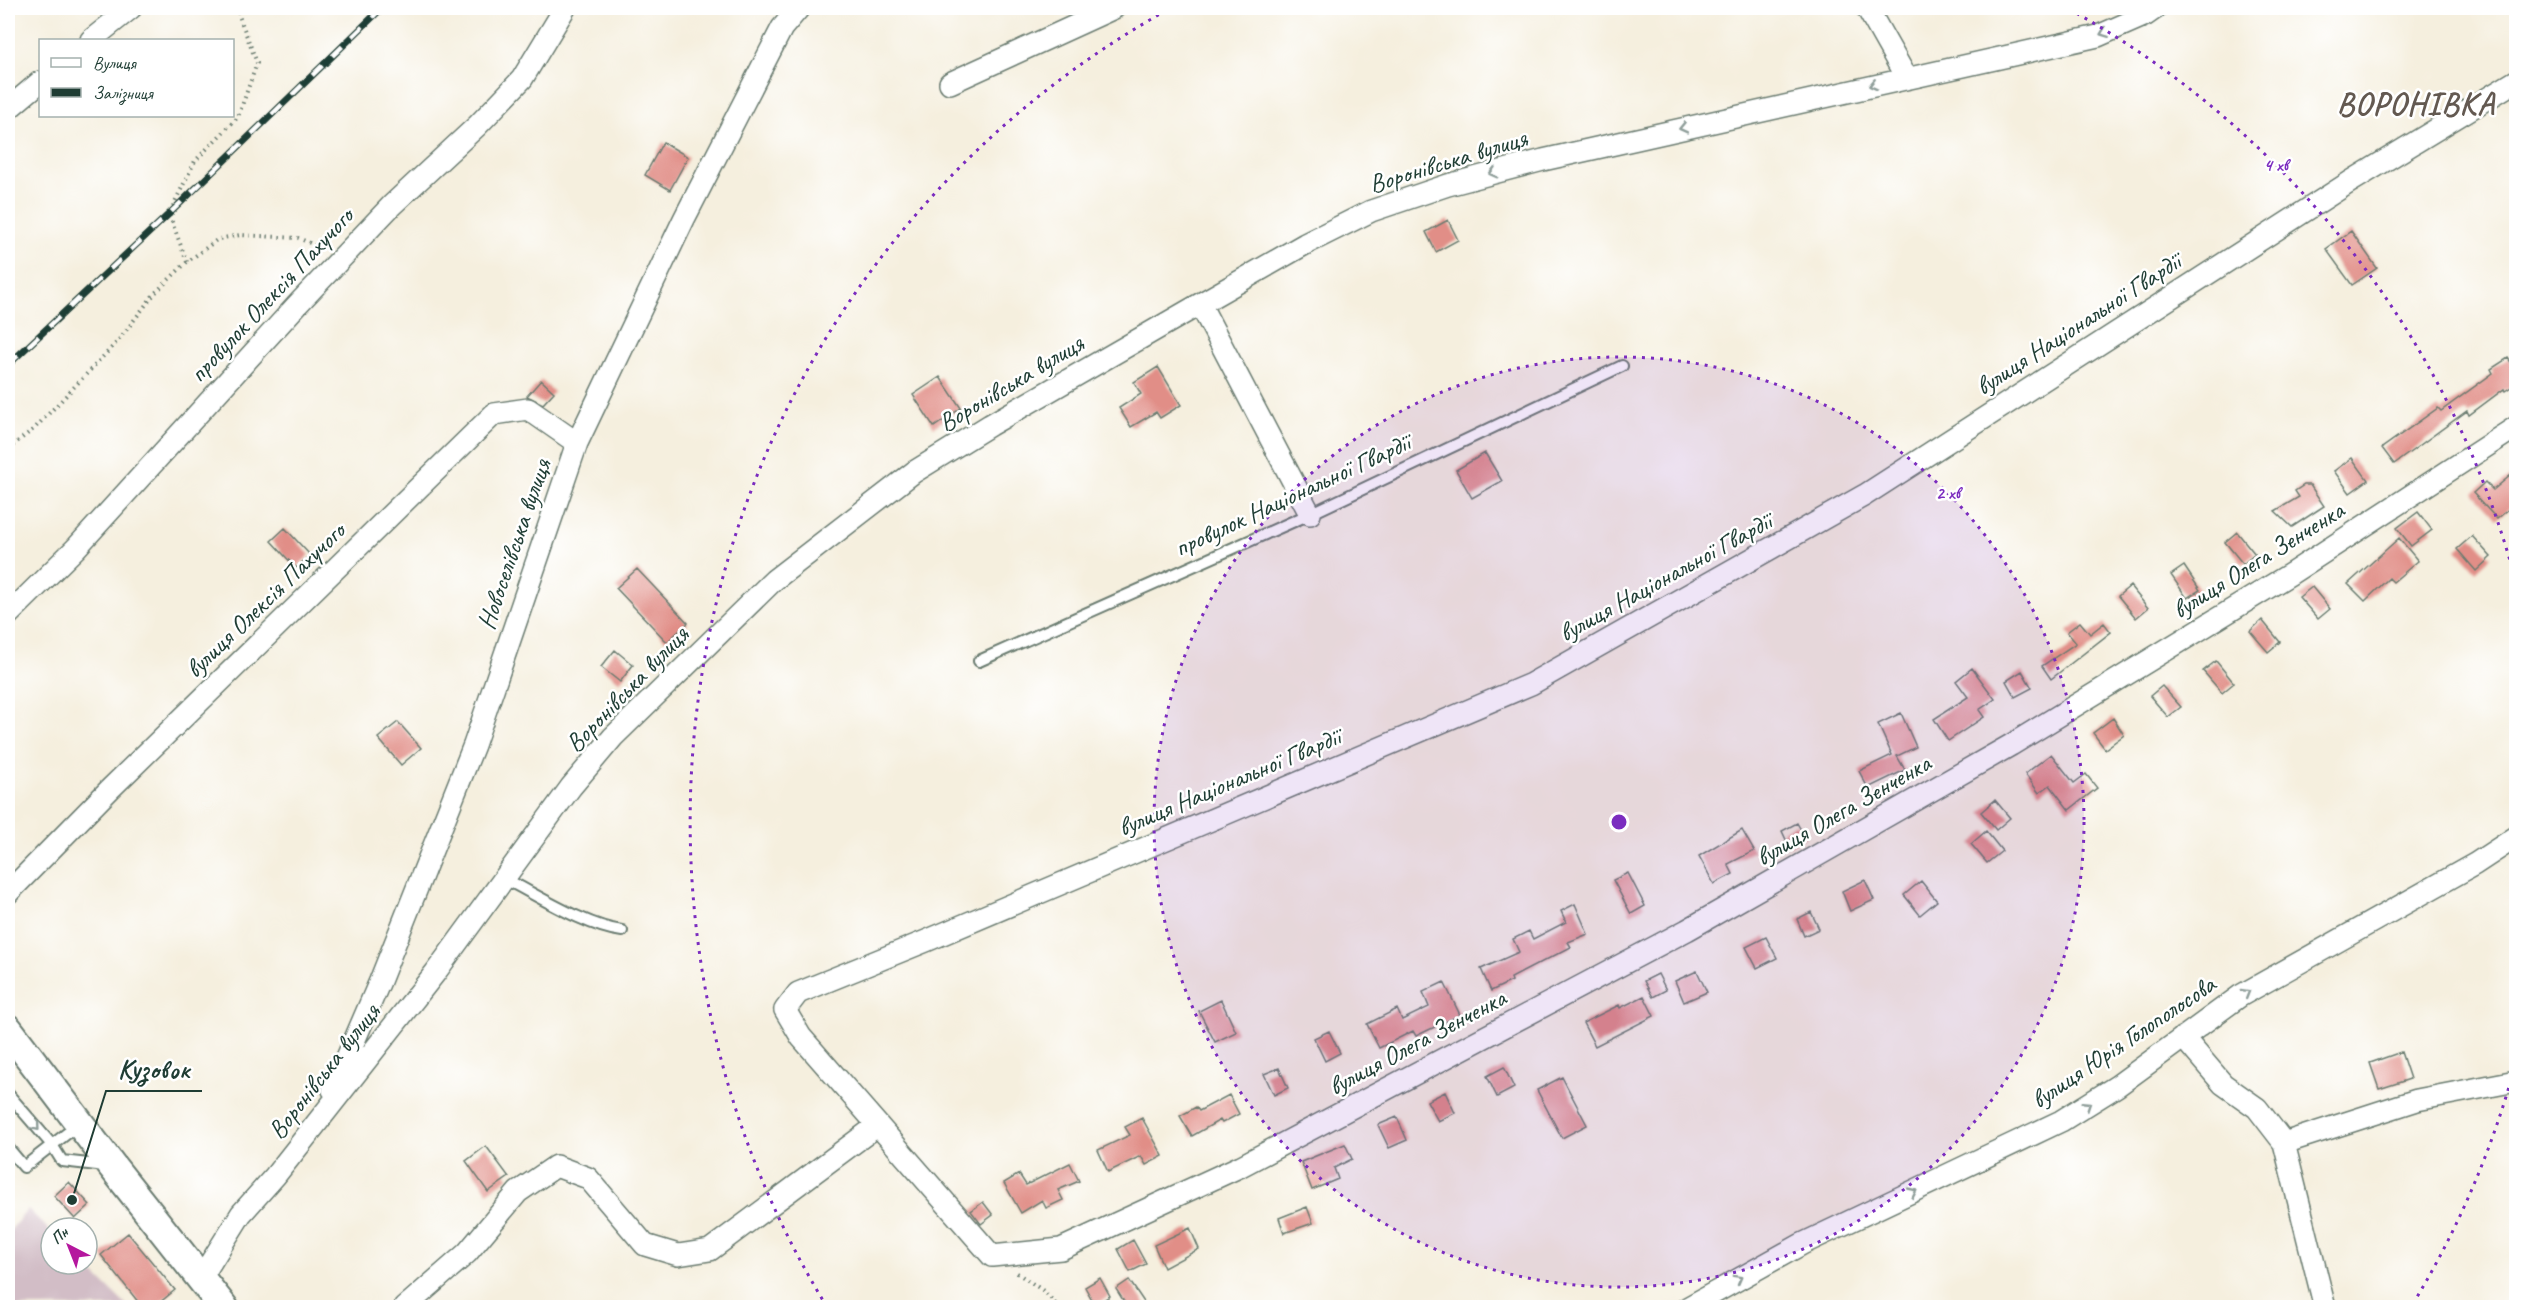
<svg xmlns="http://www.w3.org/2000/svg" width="2524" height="1315" font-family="Caveat,sans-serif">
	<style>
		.industrial { fill: #d2bdc6 }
		.building { fill: #e18e87 }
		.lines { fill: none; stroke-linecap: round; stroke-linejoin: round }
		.lane-casing { stroke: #6a7b70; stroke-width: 14 }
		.street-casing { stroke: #6a7b70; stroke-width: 24 }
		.secondary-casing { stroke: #6a7b70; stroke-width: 32 }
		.path { stroke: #6a7b70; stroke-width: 4; stroke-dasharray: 1.5 4.5; stroke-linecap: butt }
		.lane { stroke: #fff; stroke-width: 10 }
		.street { stroke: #fff; stroke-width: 21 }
		.secondary { stroke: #fff; stroke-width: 28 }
		.rail-casing { stroke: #1f3d34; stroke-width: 7 }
		.rail { stroke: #fff; stroke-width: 4.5; stroke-dasharray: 14; stroke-linecap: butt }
		.oneway { stroke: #8f9e9a }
		.ring { fill: none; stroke: #7b2cbf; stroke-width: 3; stroke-dasharray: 3 6 }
		.labels { text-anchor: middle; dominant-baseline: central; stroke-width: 5; stroke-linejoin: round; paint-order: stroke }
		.street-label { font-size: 26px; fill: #1f3d34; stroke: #fff }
		.district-label { font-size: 32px; font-weight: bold; letter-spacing: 1.5px; fill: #635951; stroke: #fff }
		.centre { fill: #7b2cbf; stroke: #fff; stroke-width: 3 }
		.ring-label { font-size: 18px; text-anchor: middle; font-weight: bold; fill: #7b2cbf; stroke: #fff; stroke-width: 5; stroke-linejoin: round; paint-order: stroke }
		.leader { fill: none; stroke: #1f3d34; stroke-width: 2 }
		.callout-dot { fill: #1f3d34; stroke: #fff; stroke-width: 2 }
		.callout-label { font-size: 27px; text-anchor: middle; font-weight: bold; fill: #1f3d34; stroke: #fff; stroke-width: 5; stroke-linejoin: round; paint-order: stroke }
	</style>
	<rect width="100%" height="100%" fill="#fff"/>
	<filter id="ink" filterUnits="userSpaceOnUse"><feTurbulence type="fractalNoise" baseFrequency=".0167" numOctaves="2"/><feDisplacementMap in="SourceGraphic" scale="12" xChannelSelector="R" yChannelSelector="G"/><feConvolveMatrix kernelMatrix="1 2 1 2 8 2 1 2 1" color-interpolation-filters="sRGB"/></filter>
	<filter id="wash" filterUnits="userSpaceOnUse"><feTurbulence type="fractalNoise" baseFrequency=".008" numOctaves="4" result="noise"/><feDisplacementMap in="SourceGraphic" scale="24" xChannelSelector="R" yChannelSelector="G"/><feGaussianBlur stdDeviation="1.35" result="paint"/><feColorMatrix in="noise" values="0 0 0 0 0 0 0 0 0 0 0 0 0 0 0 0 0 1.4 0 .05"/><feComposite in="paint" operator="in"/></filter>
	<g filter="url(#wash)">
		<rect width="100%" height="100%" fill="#f5efde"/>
		<!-- industrial -->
		<path class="industrial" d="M28,1209L51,1232V1264H84L128,1307H8V1233Z"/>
		<g id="blocks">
			<!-- building -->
			<path class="building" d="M663,142L688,157L670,190L645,175Z
				M1448,220L1458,240L1436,252L1426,232Z
				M2351,231L2377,268L2352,285L2326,249Z
				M2508,358L2517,371V383L2505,391L2504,389L2469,415L2467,411L2394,464L2382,448L2438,408L2441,411L2493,373L2491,369Z
				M1158,367L1181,405L1160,418L1156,412L1131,427L1119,408L1141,394L1134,382Z
				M940,377L961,408L934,427L913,395Z
				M541,380L554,392L543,404L527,396Z
				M1485,453L1502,481L1472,498L1456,470Z
				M2352,458L2368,480L2350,493L2334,471Z
				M2517,470V502L2497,519L2473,493L2485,482L2493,490Z
				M2304,485H2310L2324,506L2292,527L2275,511L2299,497L2295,491Z
				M2418,512L2432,530L2411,546L2397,528Z
				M285,528L310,555L296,568L271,541Z
				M2237,532L2255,554L2243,564L2225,542Z
				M2472,536L2491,557L2476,571L2457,549Z
				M2399,538L2418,561L2393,582L2389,578L2365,601L2348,584Z
				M2184,566L2200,590L2187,598L2171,575Z
				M637,569L688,623L667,642L616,588Z
				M2130,586L2148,608L2136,618L2118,596Z
				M2312,587L2330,609L2318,619L2299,597Z
				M2262,620L2280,642L2268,652L2250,631Z
				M2080,622L2090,634L2104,623L2111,632L2051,679L2042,666L2076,643L2067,632Z
				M615,650L633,665L620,682L601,667Z
				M2216,661L2234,683L2222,693L2203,671Z
				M1972,668L1995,699L1979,710L1984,717L1948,741L1934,719L1968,697L1956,681Z
				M2022,671L2032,688L2015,697L2006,681Z
				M2162,686L2181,707L2168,717L2150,696Z
				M1901,713L1916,747L1897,756L1905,770L1868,788L1859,771L1892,755L1878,724Z
				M2113,718L2124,735L2105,749L2093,733Z
				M398,722L421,748L401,765L378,738Z
				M2051,754L2074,783L2086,774L2097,788L2069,810L2050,785L2039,793L2025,774Z
				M1995,800L2010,818L1996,830L1981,812Z
				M1797,823L1805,837L1789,846L1782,831Z
				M1742,830L1754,851L1728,864L1733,874L1714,884L1699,856Z
				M1986,831L2002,851L1987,863L1971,844Z
				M1628,873L1645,906L1631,914L1613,880Z
				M1865,880L1874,900L1850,911L1842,891Z
				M1921,881L1937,901L1920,915L1904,895Z
				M1575,904L1588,934L1568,942L1571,947L1511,978L1512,981L1491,991L1481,969L1519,952L1513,939L1529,931L1533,939L1566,922L1561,911Z
				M1811,912L1819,929L1804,936L1797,919Z
				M1766,937L1777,958L1757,968L1746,947Z
				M1697,971L1707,992L1684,1002L1675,981Z
				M1658,974L1666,990L1653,997L1644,981Z
				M1444,982L1460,1015L1416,1036L1413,1031L1379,1048L1367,1024L1397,1009L1402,1020L1429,1007L1423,992Z
				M1644,996L1654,1016L1595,1046L1583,1023L1619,1005L1620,1008Z
				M1221,1000L1236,1032L1215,1042L1199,1011Z
				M1329,1031L1340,1053L1325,1061L1314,1038Z
				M2401,1052L2410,1079L2379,1089L2370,1063Z
				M1504,1067L1514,1088L1497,1097L1487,1076Z
				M1279,1068L1288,1088L1274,1095L1264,1074Z
				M1562,1077L1587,1125L1562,1138L1537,1090Z
				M1445,1092L1455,1113L1438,1121L1427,1101Z
				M1229,1095L1239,1114L1222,1123L1220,1120L1192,1136L1180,1116L1196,1107L1199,1111Z
				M1397,1117L1407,1140L1389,1148L1378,1125Z
				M1142,1118L1163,1156L1146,1165L1141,1156L1108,1172L1098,1150L1130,1135L1125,1127Z
				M1345,1144L1352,1159L1334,1168L1338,1179L1312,1190L1301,1162Z
				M486,1146L509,1177L488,1192L466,1161Z
				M1070,1163L1079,1181L1058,1190L1063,1200L1046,1208L1042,1200L1021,1213L1004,1183L1019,1174L1026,1185Z
				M69,1182L90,1205L75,1219L54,1196Z
				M983,1202L993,1215L981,1224L971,1211Z
				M1307,1207L1313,1223L1284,1233L1279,1218Z
				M1190,1228L1199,1249L1164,1268L1154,1245Z
				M128,1233L175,1290L153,1308H143L101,1255Z
				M1133,1240L1146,1264L1130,1272L1118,1249Z
				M1100,1278L1110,1296L1095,1305L1085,1287Z
				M1129,1280L1148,1308H1128L1116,1289Z"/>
		</g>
	</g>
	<g filter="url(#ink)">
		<use href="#blocks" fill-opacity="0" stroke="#6a7b70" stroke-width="1.5"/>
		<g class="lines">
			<defs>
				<path id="lane" d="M979,661L1310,514L1622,366
					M505,879C537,895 587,927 622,931
					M8,1094L52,1145L62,1161L106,1166
					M8,1148L24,1167L79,1124"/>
				<path id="street" d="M1867,8L1906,77
					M91,40L131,8
					M2516,81L2350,182L1865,495L1531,684L926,941L798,993L785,1010L801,1037L992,1256L1061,1249L1241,1166L1687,930L2011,745L2292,573L2516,427
					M950,83L1114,8
					M8,109L40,82
					M1200,304L1310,514
					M8,615L76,548L297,305L392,205L477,126L522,79L565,8
					M8,893L110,789L494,414L528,409L577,443
					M2183,1037L2223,1084L2257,1108L2284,1143L2325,1308
					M333,1090L380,981L474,745L577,443L684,219L782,28L799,8
					M2284,1143L2417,1100L2516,1081
					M201,1278L241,1214L275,1176L435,973L571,787L613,737L774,580L914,472L990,425L1200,304L1305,244L1371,211L1448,185L1543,160L2098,36L2146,15L2156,8
					M404,1308L467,1253L518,1192L556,1166L588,1178L645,1245L678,1255L710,1250L878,1125
					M1687,1308L1802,1244L2061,1121L2117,1086L2240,996L2475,864L2516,837"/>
				<path id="secondary" d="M8,1029L112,1166L224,1308"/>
			</defs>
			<!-- lane casing -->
			<use href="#lane" class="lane-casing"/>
			<!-- street casing -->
			<use href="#street" class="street-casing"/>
			<!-- secondary casing -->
			<use href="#secondary" class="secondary-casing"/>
			<!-- path -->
			<path class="path" d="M187,262L169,214L195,161L238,117L257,63L236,8
				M8,449L35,428L117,342L155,293L187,262L218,239L240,235L298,238L324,249
				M1017,1273L1045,1292L1059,1308"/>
			<!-- lane -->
			<use href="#lane" class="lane"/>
			<!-- street -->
			<use href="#street" class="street"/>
			<!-- secondary -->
			<use href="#secondary" class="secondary"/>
			<defs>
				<path id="rail" d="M8,365L169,214L382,8"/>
			</defs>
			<!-- rail casing -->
			<use href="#rail" class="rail-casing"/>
			<!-- rail -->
			<use href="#rail" class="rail"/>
		</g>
		<!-- one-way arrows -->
		<defs><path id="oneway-chevron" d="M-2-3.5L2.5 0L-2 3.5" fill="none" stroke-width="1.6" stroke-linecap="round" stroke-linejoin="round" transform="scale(1.5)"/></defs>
		<g class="oneway">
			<use href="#oneway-chevron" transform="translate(2104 33) rotate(159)"/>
			<use href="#oneway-chevron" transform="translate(1873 85) rotate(167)"/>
			<use href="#oneway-chevron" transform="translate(1683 128) rotate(167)"/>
			<use href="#oneway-chevron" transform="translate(1493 173) rotate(165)"/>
			<use href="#oneway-chevron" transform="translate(2246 993) rotate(-31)"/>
			<use href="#oneway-chevron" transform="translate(2087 1105) rotate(-33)"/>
			<use href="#oneway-chevron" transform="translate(36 1127) rotate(50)"/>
			<use href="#oneway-chevron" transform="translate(1913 1192) rotate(-25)"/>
			<use href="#oneway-chevron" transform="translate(1738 1279) rotate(-29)"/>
		</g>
	</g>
	<!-- distance rings -->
	<circle cx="1619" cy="822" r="465" fill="#7b2cbf" fill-opacity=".12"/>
	<g class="ring">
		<circle cx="1619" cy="822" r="465"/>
		<path d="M2516 1062A929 929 0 0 1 2411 1307M827 1307A929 929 0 0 1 1169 9M2069 9A929 929 0 0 1 2516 582"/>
	</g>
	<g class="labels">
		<!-- street labels -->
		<g class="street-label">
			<text transform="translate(1448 161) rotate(-17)">Воронівська вулиця</text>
			<text transform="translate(271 295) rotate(-47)">провулок Олексія Пахучого</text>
			<text transform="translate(2078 324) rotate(-33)">вулиця Національної Гвардії</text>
			<text transform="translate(1011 383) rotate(-31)">Воронівська вулиця</text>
			<text transform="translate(1292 495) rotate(-25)">провулок Національної Гвардії</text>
			<text transform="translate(514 544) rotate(-71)">Новоселівська вулиця</text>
			<text transform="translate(2258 560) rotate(-32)">вулиця Олега Зенченка</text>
			<text transform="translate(1665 577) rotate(-29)">вулиця Національної Гвардії</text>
			<text transform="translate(265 600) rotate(-44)">вулиця Олексія Пахучого</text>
			<text transform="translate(627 689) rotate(-46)">Воронівська вулиця</text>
			<text transform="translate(1229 782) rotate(-23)">вулиця Національної Гвардії</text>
			<text transform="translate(1843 810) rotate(-30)">вулиця Олега Зенченка</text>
			<text transform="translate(1417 1042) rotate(-28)">вулиця Олега Зенченка</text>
			<text transform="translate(2123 1042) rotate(-34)">вулиця Юрія Голополосова</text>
			<text transform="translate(324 1071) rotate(-52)">Воронівська вулиця</text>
		</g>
		<!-- district labels -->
		<g class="district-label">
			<text x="2416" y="103">ВОРОНІВКА</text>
		</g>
	</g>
	<circle cx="1619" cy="822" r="9" class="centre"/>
	<g class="ring-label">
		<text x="2276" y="171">4 хв</text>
		<text x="1948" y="499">2 хв</text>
	</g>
	<!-- callouts -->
	<path class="leader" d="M72 1200L106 1091H202"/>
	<circle class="callout-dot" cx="72" cy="1200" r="6"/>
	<g class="callout-label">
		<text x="154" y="1078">Кузовок</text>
	</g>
	<!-- margin -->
	<rect width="2524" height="1315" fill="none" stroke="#fff" stroke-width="30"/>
	<!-- legend -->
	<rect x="39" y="39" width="195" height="78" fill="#ffffff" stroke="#a5b1ae" stroke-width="1.5"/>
	<rect x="51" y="58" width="30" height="9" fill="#ffffff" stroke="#a5b1ae" stroke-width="1.5"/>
	<text x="93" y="69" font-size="18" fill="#1f3d34">Вулиця</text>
	<rect x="51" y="88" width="30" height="9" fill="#1f3d34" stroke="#a5b1ae" stroke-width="1.5"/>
	<text x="93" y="99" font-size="18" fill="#1f3d34">Залізниця</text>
	<!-- north arrow -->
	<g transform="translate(69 1246) rotate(318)"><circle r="28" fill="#ffffff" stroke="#a5b1ae" stroke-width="1.5"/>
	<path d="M0-4.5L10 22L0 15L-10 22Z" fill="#b5179e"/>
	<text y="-9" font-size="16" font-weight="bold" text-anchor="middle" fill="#1f3d34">Пн</text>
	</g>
</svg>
